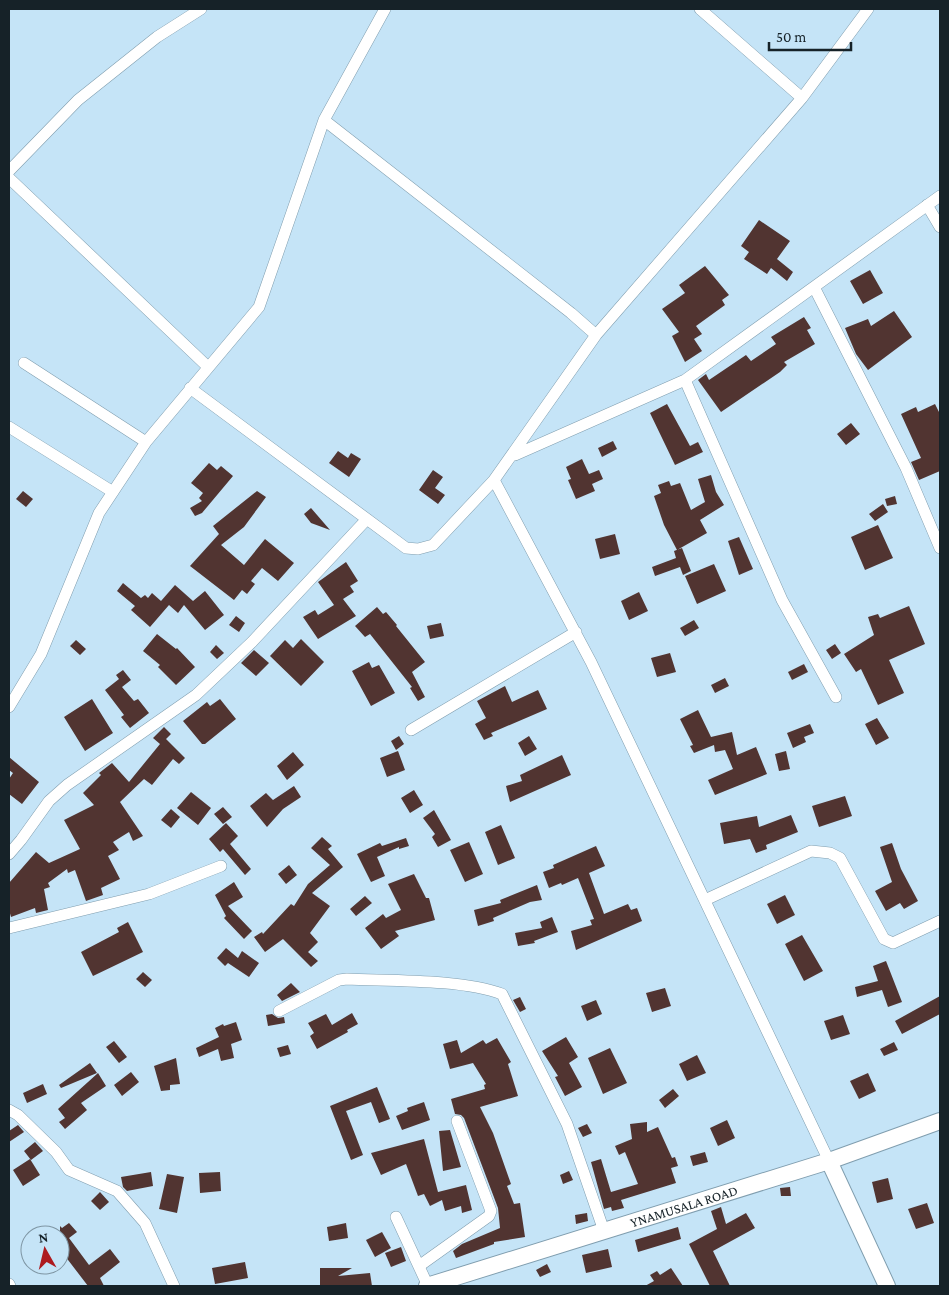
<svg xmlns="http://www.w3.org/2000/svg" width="949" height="1295" font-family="'Crimson Pro',serif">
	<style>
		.building { fill: #513431 }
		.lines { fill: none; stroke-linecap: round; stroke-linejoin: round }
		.street-casing { stroke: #809eaf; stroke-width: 12 }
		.secondary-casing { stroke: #809eaf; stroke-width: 18 }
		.street { stroke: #fff; stroke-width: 11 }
		.secondary { stroke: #fff; stroke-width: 16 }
		.labels { text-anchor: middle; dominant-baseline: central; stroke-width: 5; stroke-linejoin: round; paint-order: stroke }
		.street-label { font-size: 14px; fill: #162228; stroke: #c5e4f7 }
	</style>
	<rect width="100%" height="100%" fill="#c5e4f7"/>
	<!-- building -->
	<path class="building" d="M759,220L790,241L777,259L793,272L787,281L771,268L767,274L744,259L749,252L741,246Z
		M705,266L729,295L722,300L725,305L696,326L702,334L694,339L702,351L685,362L672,336L679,332L662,309L685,293L679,285Z
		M870,270L883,293L863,304L850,281Z
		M894,311L912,337L868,370L856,354L845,328L868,319L871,326Z
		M804,317L811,328L807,330L815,344L784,362L787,365L780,372L721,412L698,380L706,374L709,380L746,355L751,361L776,344L771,337Z
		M667,404L690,446L698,442L703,452L675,465L650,413Z
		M935,404L940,414V471L919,480L911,462L921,458L901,414L916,407L918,412Z
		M851,423L860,434L846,445L837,434Z
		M613,441L617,449L602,457L598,448Z
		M338,451L348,458L351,453L361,459L349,477L329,463Z
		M582,459L589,474L599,470L603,479L592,484L595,491L576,499L568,480L571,479L566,467Z
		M209,463L217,470L221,466L233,476L202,513L195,516L190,508L202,501L199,498L203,493L191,483Z
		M433,470L443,477L435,488L445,495L438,504L419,490Z
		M711,475L716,492L724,505L700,520L707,533L677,550L664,525L654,496L661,493L658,485L669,481L671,486L680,483L691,510L705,502L698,479Z
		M23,491L33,499L26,507L16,499Z
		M257,491L266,497L244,527L221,545L244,565L265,539L294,563L278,581L262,568L251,581L255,584L247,594L242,590L234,600L190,566L219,534L213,526Z
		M895,496L897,504L887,506L885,499Z
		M883,504L888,512L875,521L869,514Z
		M311,508L330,530L311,523L304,514Z
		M878,525L893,558L865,570L851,537Z
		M615,534L620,554L600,559L595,539Z
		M739,537L753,569L739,575L728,541Z
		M682,548L691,571L683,575L680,567L655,576L652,567L676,558L674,551Z
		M346,562L358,581L350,586L354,592L343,599L356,616L318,639L303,617L315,610L318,615L334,605L318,582Z
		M714,564L726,591L697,604L685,576Z
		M123,583L141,598L145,595L148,598L152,593L161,601L175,585L193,601L205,591L224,615L205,630L184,605L178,613L169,605L150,627L131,610L135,606L117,591Z
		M639,592L648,611L629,620L621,601Z
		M909,606L925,644L889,660L904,693L878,705L861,669L856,672L844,654L874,635L868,617L878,614L880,618Z
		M377,607L383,614L386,612L397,625L396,626L425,662L412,672L425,697L418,701L410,688L412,687L370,634L365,637L355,626Z
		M236,616L245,623L239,632L229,625Z
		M694,620L699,628L685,636L680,628Z
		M441,623L444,636L430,639L427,626Z
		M157,634L176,649L177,648L195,667L176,685L158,667L160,665L143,651Z
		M301,639L324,662L301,686L270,656L285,640L293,648Z
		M76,640L86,649L80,655L70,646Z
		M835,644L841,653L832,659L826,650Z
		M216,645L224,653L217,659L210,652Z
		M254,650L269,663L256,676L241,663Z
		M670,653L676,672L657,677L651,658Z
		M369,662L372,668L379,665L395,693L371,706L352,671Z
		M804,664L808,672L792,680L788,672Z
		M123,670L131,680L122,687L134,701L138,699L149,713L130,728L121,717L124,715L105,690L119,679L116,675Z
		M725,678L729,686L715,693L711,685Z
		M505,686L512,702L538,690L547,709L491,733L493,736L484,740L475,724L486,718L477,701Z
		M92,699L113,733L85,751L64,717Z
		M220,699L236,719L205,744H202L183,721L207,702L210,706Z
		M698,710L711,737L732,732L737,755L756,747L767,774L715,795L708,780L733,769L725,750L715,752L714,745L694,753L690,746L693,745L680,719Z
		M877,718L889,738L876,745L865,724Z
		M810,724L814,733L804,737L806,742L793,748L787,733Z
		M164,727L171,734L166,739L185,758L179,764L173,759L152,785L144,779L120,802L143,836L133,841L129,832L113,842L119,850L108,856L120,879L101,888L103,895L86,901L75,870L68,873L67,869L48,883L50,887L44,889L48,910L36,913L35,908L11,917L9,910V883L36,852L49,863L80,849L64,820L94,805L83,793L101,775L99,773L112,763L129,782L160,744L153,738Z
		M399,736L404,744L396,750L391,741Z
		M529,736L537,749L525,756L518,743Z
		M398,751L405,770L387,777L380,758Z
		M786,751L790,769L779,771L775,754Z
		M293,752L304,765L287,780L277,766Z
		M562,755L571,775L510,802L506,786L522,781L520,775Z
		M9,757L39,782L22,804L9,794V779L13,773L9,770Z
		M294,786L301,797L283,809L267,827L250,806L266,793L273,800Z
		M414,790L423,805L410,813L401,798Z
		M191,792L211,808L198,825L177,808Z
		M845,796L852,816L819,827L812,806Z
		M223,807L232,817L223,824L214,814Z
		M171,809L180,817L171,828L161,820Z
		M434,810L451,840L438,847L432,837L435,834L423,818Z
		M791,815L798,832L766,845L767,849L756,853L750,839L724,844L720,823L757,816L759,827Z
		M226,823L238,836L230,844L251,869L245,875L223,849L220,852L209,839Z
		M501,825L515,858L498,865L485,832Z
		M322,837L332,846L328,849L343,867L312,893L330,906L310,933L318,942L308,952L318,961L311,967L283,939L265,952L254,937L262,932L263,934L291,904L294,906L308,884L330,865L311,848Z
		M406,838L409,846L399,849V847L377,857L385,876L371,882L357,854L380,843L382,846Z
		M469,842L483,874L465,882L450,850Z
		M892,843L901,869L918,901L904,909L900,903L886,911L875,891L892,882L880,847Z
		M596,846L605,866L589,873L604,914L628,904L631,910L637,908L642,921L576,950L571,931L592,925L590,920L594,919L578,878L562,885L561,883L549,888L543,872L554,868L553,865Z
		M289,865L297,875L286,884L278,874Z
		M414,874L426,898H429L435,920L395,931L399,936L381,949L365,928L383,914L386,918L401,910L388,884Z
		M234,882L243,897L228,906L252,931L244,939L224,918L226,916L215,895Z
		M537,885L542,900L530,902L493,918L494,921L478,926L474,910L501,903L500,900Z
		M785,895L795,915L777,924L767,904Z
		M365,896L372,903L356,916L350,909Z
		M552,917L558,932L534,941L535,943L518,946L515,933L542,928L540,922Z
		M128,922L143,952L93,976L81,952L119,932L117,928Z
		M802,935L823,971L804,981L785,944Z
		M226,948L238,958L242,951L259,963L249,977L228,963L225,966L217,958Z
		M886,961L902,1002L888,1007L882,990L857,997L855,987L878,981L873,966Z
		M143,972L152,980L145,987L136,979Z
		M291,983L300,992L282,1001L277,995Z
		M665,988L671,1006L652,1012L646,993Z
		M940,996V1014L902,1034L895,1021Z
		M520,997L526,1009L520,1012L513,1000Z
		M596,1000L602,1014L587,1021L581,1006Z
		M352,1013L358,1024L347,1030L348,1032L317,1049L310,1036L314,1033L308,1023L326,1014L332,1025Z
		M272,1014L278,1018L284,1017L285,1023L268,1026L266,1015Z
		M843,1015L850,1034L831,1040L824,1021Z
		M236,1022L242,1040L231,1044L234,1058L221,1061L218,1049L199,1057L196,1048L219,1037L215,1028L223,1024L224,1026Z
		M566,1037L578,1057L569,1063L582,1087L565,1096L555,1077L558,1076L542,1051Z
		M497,1038L511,1062L508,1064L518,1096L480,1107L493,1133L511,1184L507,1186L514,1204L520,1203L525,1237L494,1242V1244L456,1258L453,1251L462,1244L500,1228L498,1208L464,1118L461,1115L455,1114L451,1099L485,1089L484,1085L486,1084L473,1063L450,1069L443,1044L457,1040L461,1053L483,1040L486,1044Z
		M114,1041L127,1057L119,1063L106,1047Z
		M894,1042L898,1050L884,1056L880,1049Z
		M288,1045L291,1054L280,1057L277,1048Z
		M610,1048L627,1083L603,1094L588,1058Z
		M697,1055L706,1073L687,1081L679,1064Z
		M176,1058L180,1084L170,1085V1090L161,1091L154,1066Z
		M90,1063L97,1073L61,1088L59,1085Z
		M131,1072L139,1082L122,1096L114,1085Z
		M98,1073L106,1086L81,1103L87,1110L65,1129L59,1122L65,1118L58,1109Z
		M868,1073L876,1091L859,1099L850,1081Z
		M43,1084L47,1094L27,1103L23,1093Z
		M377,1087L390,1119L379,1123L371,1102L346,1111L363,1155L351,1160L330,1106Z
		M673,1089L679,1096L665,1108L659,1100Z
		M424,1102L430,1120L402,1130L396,1116L408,1111L407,1108Z
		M727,1120L735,1138L718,1146L710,1128Z
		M647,1122V1132L658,1127L672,1158L675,1157L678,1166L671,1168L676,1183L621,1200L624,1208L612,1211L611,1207L604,1209L591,1162L601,1159L611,1192L638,1184L625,1152L619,1155L615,1146L632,1139L630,1124Z
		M587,1124L592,1133L583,1137L578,1128Z
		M18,1125L24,1132L9,1142V1131Z
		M450,1130L461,1167L443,1171L439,1131Z
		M424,1139L438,1192L466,1185L472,1210L462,1213L461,1206L445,1211L442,1200L430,1206L424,1194L418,1196L406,1164L381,1175L371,1153Z
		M35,1142L43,1151L31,1160L24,1151Z
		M705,1152L708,1162L693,1166L690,1156Z
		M30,1159L40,1175L23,1186L13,1170Z
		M569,1171L573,1180L563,1184L560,1175Z
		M151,1172L153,1186L127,1191L123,1187L121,1177Z
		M220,1172L221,1191L200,1193L199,1173Z
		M167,1174L184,1177L177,1213L159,1209Z
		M888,1178L893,1199L877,1203L872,1182Z
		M790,1187L791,1196H781L780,1188Z
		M100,1192L109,1202L100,1210L91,1201Z
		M927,1203L934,1223L916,1229L908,1209Z
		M721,1207L726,1224L746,1213L755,1228L713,1251L730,1286H710L689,1244L717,1229L711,1211Z
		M587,1213L588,1221L576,1224L575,1215Z
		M69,1223L77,1232L69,1238L89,1265L110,1249L120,1262L100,1278L104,1286H88L65,1256L68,1254L60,1244V1226L62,1228Z
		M346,1223L348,1238L329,1241L327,1227Z
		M678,1227L681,1239L638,1252L635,1240Z
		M382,1232L391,1248L375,1257L366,1240Z
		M401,1247L406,1261L391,1267L385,1253Z
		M608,1249L612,1267L586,1273L582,1255Z
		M245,1262L248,1278L215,1284L212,1268Z
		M547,1264L551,1272L540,1277L536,1270Z
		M320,1268H352L338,1276L370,1273L372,1286H320Z
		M671,1268L683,1286H645L654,1281L650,1275L657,1271L660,1275Z"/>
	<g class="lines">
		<defs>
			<path id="street" d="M802,98L868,9
				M324,120L571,313L596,335L494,480L591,662L829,1161
				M9,171L78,100L157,37L201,9
				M9,178L208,367
				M927,205L940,227
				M814,287L906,468L940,548
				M596,335L802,98L700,9
				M24,363L146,442
				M685,380L782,600L836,697
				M190,388L406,548L418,549L433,545L494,480
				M9,427L113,492
				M515,455L685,380L940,196
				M9,707L41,654L99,513L146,442L259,307L324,120L385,9
				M411,730L576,632
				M9,854L21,840L49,801L67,785L196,695L252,642L367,519
				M705,900L811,851L830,853L840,858L884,939L893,943L940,921
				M9,928L149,894L221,866
				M279,1011L339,980L347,979C391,981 462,979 502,994L567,1124L604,1231
				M9,1110L18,1115L56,1152L69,1170L117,1191L145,1223L174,1286
				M396,1217L428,1286
				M419,1266L489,1216L491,1211L457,1121
				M9,1284L10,1286"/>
			<g id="secondary">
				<path d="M829,1161L887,1286"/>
				<path id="s1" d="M427,1286L829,1161L940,1121"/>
			</g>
		</defs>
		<!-- street casing -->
		<use href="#street" class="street-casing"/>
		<!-- secondary casing -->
		<use href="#secondary" class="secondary-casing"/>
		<!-- street -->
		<use href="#street" class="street"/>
		<!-- secondary -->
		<use href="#secondary" class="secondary"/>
	</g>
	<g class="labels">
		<!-- street labels -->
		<g class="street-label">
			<text stroke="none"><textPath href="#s1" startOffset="269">YNAMUSALA ROAD</textPath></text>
		</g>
	</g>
	<!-- border -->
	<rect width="949" height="1295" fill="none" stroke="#162228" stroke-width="20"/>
	<!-- north arrow -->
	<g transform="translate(45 1250) rotate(352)"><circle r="24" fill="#c5e4f7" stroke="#7f96a4"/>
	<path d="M0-4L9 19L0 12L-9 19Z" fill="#ad1a1f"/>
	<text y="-8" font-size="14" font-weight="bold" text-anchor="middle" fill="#162228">N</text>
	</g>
	<!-- scale -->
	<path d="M769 42v8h82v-8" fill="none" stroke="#162228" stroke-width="2.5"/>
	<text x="776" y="42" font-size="15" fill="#162228" stroke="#c5e4f7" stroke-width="4" paint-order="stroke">50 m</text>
</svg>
